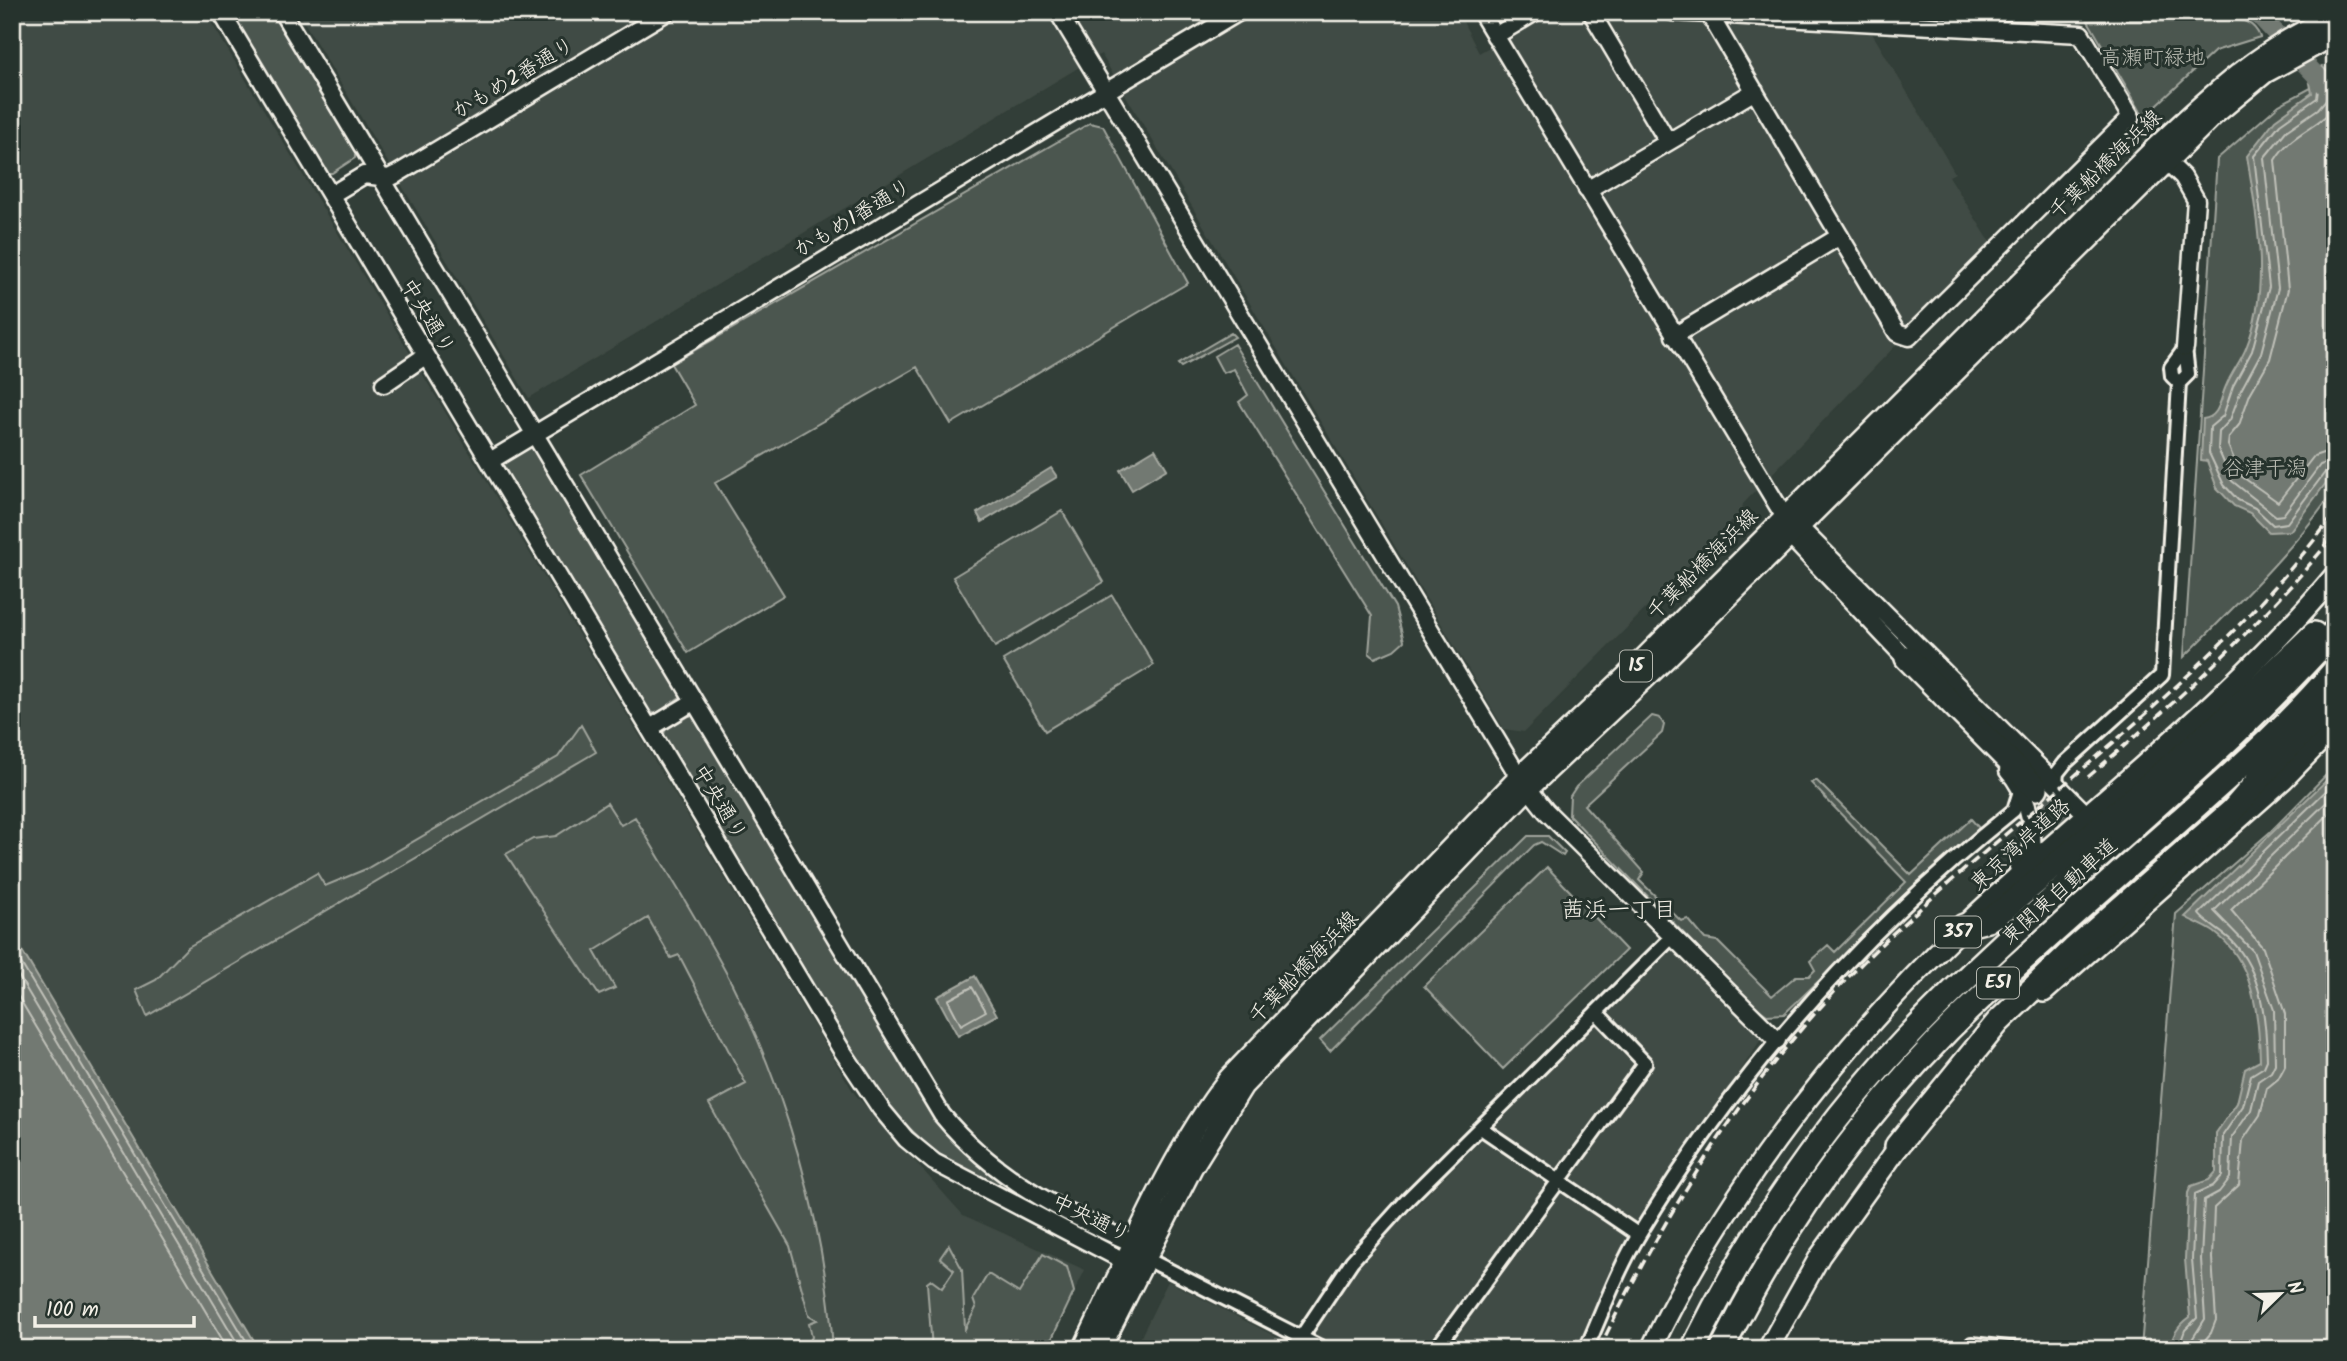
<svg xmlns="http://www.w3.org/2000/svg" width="2347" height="1361" font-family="Kalam,'Klee One',sans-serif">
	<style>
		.built { fill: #404b44 }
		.green { fill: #4c564f; stroke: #a0a49c; stroke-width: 2 }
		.water { fill: #727972; stroke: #a6a9a1; stroke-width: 2 }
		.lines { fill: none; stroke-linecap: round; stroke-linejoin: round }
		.shore { stroke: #c0c1b9; stroke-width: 2 }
		.river { stroke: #727972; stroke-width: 19 }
		.motorway-tunnel { stroke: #4f5952; stroke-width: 23; stroke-dasharray: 23 11; stroke-linecap: butt }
		.minor-casing { stroke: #f4f1e8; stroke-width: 18 }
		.tertiary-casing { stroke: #f4f1e8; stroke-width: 21 }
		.primary-casing { stroke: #f4f1e8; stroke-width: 24 }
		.trunk-casing { stroke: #f4f1e8; stroke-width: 24 }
		.motorway-casing { stroke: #f4f1e8; stroke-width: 28 }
		.minor { stroke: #26332d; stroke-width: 12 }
		.tertiary { stroke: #26332d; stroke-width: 16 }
		.primary { stroke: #26332d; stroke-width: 19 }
		.trunk { stroke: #26332d; stroke-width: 19 }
		.motorway { stroke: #26332d; stroke-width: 23 }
		.rail { stroke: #f4f1e8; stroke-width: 3.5; stroke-dasharray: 10 5; stroke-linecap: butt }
		.labels { text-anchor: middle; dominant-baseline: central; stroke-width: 6; stroke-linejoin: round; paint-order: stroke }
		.shield { fill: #26332d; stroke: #b6b8b0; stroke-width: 2 }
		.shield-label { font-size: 19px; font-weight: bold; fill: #f4f1e8 }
		.park-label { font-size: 21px; fill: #b9bbb2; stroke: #26332d }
		.street-label { font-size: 21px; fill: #f4f1e8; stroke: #26332d }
		.neighbourhood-label { font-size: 23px; fill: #f4f1e8; stroke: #26332d }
	</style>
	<rect width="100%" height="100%" fill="#323e38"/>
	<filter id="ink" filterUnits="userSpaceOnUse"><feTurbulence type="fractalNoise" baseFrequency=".0143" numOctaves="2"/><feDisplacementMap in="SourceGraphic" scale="14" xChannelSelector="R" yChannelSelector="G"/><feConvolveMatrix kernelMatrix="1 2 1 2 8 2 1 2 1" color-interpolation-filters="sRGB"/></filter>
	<g filter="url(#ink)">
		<!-- built -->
		<path class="built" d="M12,12H205L854,1093L963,1215L1085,1270L1046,1349H257L12,937Z
			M298,12H1458L1479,53L1550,12L1707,20L1898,343L1743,504L1742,511L1524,732L1504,729L1101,54L529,398Z
			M1729,22L1869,28L1955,173L1949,176L1992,245L1912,324H1903L1725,30Z
			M1671,948L1761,1039L1618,1261L1581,1349H1302L1362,1260Z
			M1168,1281L1300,1349H1135Z"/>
		<!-- green -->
		<path class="green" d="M229,12H273L355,149V158L332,173H326Z
			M1818,12H1995L1994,24Z
			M2227,12H2247L2229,19C2244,20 2254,22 2260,37L2215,51L2144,117L2088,21L2226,20Z
			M2335,75V489C2293,551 2237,604 2184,657L2217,159L2279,105Z
			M1090,123L1103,126L1188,283L951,424L917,367L715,483L784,595L688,653L581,475L695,405L671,364Z
			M1231,333L1235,337L1181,367L1178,364Z
			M1234,344L1395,607L1404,641L1394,650L1375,658L1369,653L1372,616L1239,402L1248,395L1234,369L1223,373L1214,356Z
			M530,445L679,688L680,697L656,714L646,710L502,470L500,463Z
			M1062,511L1104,582L995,647L953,577Z
			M1112,595L1154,665L1045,731L1003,660Z
			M691,715L698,722L954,1140L985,1169L1047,1214L941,1158L886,1106L663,739L665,730Z
			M1652,716L1660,718L1664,725L1662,733L1584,805L1644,872L1639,880L1681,921L1688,919L1705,939L1717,941L1772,996L1796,976H1809L1815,970L1810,961L1828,945L1835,952L1906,882L1811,783L1816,780L1911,875L1971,819L1979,828L1784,1014L1767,1015L1752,1004L1569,815L1570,796L1576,787Z
			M581,725L596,752L147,1016L136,990L156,980L188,947L317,873L325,886L366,869L558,757Z
			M2335,766V1349H2141L2176,914L2270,832Z
			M607,803L621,825L635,817C667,872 702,926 731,982C787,1094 825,1224 833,1349H805L812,1337L809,1323L817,1320L809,1315L790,1246L709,1104L746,1084L679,955L671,958L648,918L594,951L615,988L599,995L506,854L533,839L556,836Z
			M1528,836H1548L1565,853L1563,856L1541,842L1534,845L1330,1051L1320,1040Z
			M1547,867L1626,950L1503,1069L1424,986Z
			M949,1245L962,1269L965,1329L976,1308L973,1299L988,1274L1019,1293L1043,1254L1067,1267L1074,1292L1047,1349H932L927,1283L931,1280L942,1288L954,1270L940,1258Z"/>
		<!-- water -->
		<path class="water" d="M2322,66L2335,81V471L2290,531L2269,532L2250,513L2234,506L2217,488L2207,461L2201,460L2203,419C2220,417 2220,399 2226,386C2231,373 2241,361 2246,348C2271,287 2257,218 2247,156L2275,120L2312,93L2308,73Z
			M1155,449L1167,469L1132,490L1120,470Z
			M1051,468L1057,477L982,522L977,513Z
			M2335,772V1349H2171C2171,1335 2179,1325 2190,1317L2185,1259L2188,1193L2191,1186L2209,1180L2216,1172V1133L2237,1103L2245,1069L2260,1061C2259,1016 2254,961 2214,932C2205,926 2194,922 2185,917Z
			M12,934L259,1349H12Z
			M975,976L997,1015L958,1036L937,997Z"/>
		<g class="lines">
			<!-- shore -->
			<path class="shore" d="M2335,87L2319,82L2317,98L2280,124L2254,156L2269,287L2252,351L2233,386L2223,416L2210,427L2209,453L2224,485L2238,500L2255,508L2273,525L2287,523L2326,471L2335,468
				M2335,95L2329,96L2318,109L2286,131L2264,158L2278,288L2261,353L2241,390L2230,420L2219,432L2218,449L2232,481L2276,516L2283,515L2320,465L2335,460
				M2335,107C2318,128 2292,132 2275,160L2288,289L2270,359L2250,394L2239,425L2229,437L2228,445L2241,476L2278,502L2314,456L2335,449
				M12,948L251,1349
				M12,965L241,1349
				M12,986L228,1349
				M972,987L986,1011L961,1025L948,1000Z
				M2178,1349L2185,1330L2197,1318L2192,1259L2195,1194L2213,1186L2222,1176L2223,1135L2243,1106L2251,1075L2264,1067L2267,1060C2266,1018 2262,973 2232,941C2224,933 2203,921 2199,914L2335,782
				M2186,1349L2205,1319L2201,1259L2204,1200L2219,1192L2230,1178L2232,1137L2251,1110L2258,1081L2271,1072L2275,1064L2274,1010L2253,951L2214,911L2335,794
				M2197,1349L2211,1333L2216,1320L2212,1258L2214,1208L2239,1185L2243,1140L2260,1115L2267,1088L2278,1079L2285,1066V1014L2263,948L2231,910L2335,808"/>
			<!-- river -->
			<path class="river" d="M2256,12L2329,89"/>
			<!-- motorway-tunnel -->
			<path class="motorway-tunnel" d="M2036,788C2081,837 2128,885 2193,833"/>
			<defs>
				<path id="minor" d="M2185,348L2188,374L2179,383L2172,376L2171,367Z
					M2056,782L2057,773L2065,763L2162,675L2179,383
					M1481,1128L1639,1235
					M1145,1258L1324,1349
					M1293,1349L1352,1261L1408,1199L1672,937
					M1436,1349L1645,1063L1596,1012
					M1586,1349C1603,1311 1618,1269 1640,1233C1739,1069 1864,930 2014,810L2020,791
					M1969,1349L1972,1344L2018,1349"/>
				<path id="tertiary" d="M221,12L841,1049L881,1109L906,1139L934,1162L1126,1262L1133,1260
					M282,12L942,1115C993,1177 1062,1212 1135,1244L1139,1249
					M1058,12L1519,777L1546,811L1777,1040
					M1481,12L1784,516L1798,526L2088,816
					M1591,12L1668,142
					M1672,12L1709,14L2081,34L2131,117L1909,337L1897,333L1709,14
					M1495,36L1535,12
					M2158,153L2183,177L2196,200L2185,348
					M1587,190L1755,91
					M331,195L364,175L389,178L397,174L667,12
					M1674,336L1840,236
					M384,384L425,356
					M490,461L1239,12
					M1786,525L1789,535L1913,666
					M650,728L693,702
					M2008,771C2026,790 2034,824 2032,850L2018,867"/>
				<path id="primary" d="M1083,1349C1128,1258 1167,1158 1229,1078L1519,777L1624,678L2154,149C2209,97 2263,46 2335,16
					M1100,1349L1192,1168L1243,1086L1528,789L1668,657L2213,116L2265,73L2335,35"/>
				<path id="trunk" d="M2044,992L2284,779L2335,726
					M1651,1349C1728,1188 1836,1050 1963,927C2087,808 2225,707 2335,575
					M1768,1349L1820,1256L1907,1135"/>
				<path id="motorway" d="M1907,658L2036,788
					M1964,926L1987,920L2007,907L2228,716L2314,634
					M1897,1146L1998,1022L2073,950L2232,811L2281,754L2335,700
					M1693,1349C1748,1237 1820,1130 1905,1040C2041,896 2203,779 2335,631
					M1722,1349C1787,1218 1875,1097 1982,997C2047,937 2113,879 2179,821C2233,773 2289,725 2335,670"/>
			</defs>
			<!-- minor casing -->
			<use href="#minor" class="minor-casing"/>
			<!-- tertiary casing -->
			<use href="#tertiary" class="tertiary-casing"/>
			<!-- primary casing -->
			<use href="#primary" class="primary-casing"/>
			<!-- trunk casing -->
			<use href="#trunk" class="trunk-casing"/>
			<!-- motorway casing -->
			<use href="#motorway" class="motorway-casing"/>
			<!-- minor -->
			<use href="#minor" class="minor"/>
			<!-- tertiary -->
			<use href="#tertiary" class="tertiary"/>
			<!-- primary -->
			<use href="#primary" class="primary"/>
			<!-- trunk -->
			<use href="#trunk" class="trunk"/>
			<!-- motorway -->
			<use href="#motorway" class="motorway"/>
			<!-- rail -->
			<path class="rail" d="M2088,777C2177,701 2262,625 2335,534
				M1599,1349C1678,1187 1768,1047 1902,925C2048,791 2216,674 2335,513"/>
		</g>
	</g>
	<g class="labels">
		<!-- shield labels -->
		<g class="shield">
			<rect x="1620" y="650.5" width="32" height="31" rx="5"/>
			<rect x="1935" y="916.5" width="46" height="31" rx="5"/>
			<rect x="1977" y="967.5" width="42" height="31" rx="5"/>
		</g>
		<g class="shield-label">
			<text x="1636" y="666">15</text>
			<text x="1958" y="932">357</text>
			<text x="1998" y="983">E51</text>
		</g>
		<!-- park labels -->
		<g class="park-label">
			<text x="2153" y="58">高瀬町緑地</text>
			<text x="2265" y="469">谷津干潟</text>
		</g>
		<!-- street labels -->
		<g class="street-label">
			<text transform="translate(514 79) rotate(-31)">かもめ2番通り</text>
			<text transform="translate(2106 165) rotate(-44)">千葉船橋海浜線</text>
			<text transform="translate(853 219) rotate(-31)">かもめ1番通り</text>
			<text transform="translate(427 317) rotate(59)">中央通り</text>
			<text transform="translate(1703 565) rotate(-45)">千葉船橋海浜線</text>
			<text transform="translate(719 803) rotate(59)">中央通り</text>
			<text transform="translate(2021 845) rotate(-42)">東京湾岸道路</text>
			<text transform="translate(2060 892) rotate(-42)">東関東自動車道</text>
			<text transform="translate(1304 968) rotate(-46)">千葉船橋海浜線</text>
			<text transform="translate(1091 1219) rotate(26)">中央通り</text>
		</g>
		<!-- neighbourhood labels -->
		<g class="neighbourhood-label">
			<text x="1619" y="911">茜浜一丁目</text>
		</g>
	</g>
	<!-- margin -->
	<rect width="2347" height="1361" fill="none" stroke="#26332d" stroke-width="42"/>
	<rect x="21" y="21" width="2305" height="1319" fill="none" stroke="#f4f1e8" stroke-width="2.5" filter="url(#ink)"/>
	<!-- north arrow -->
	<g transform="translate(2280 1294) rotate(67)" stroke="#26332d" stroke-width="5" paint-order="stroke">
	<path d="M0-5L12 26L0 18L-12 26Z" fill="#f4f1e8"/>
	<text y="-10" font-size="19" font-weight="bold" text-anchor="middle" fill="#f4f1e8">N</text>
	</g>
	<!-- scale -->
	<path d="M35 1316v10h159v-10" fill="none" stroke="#f4f1e8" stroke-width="3.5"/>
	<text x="46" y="1316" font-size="21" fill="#f4f1e8" stroke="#26332d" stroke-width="5" paint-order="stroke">100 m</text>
</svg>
